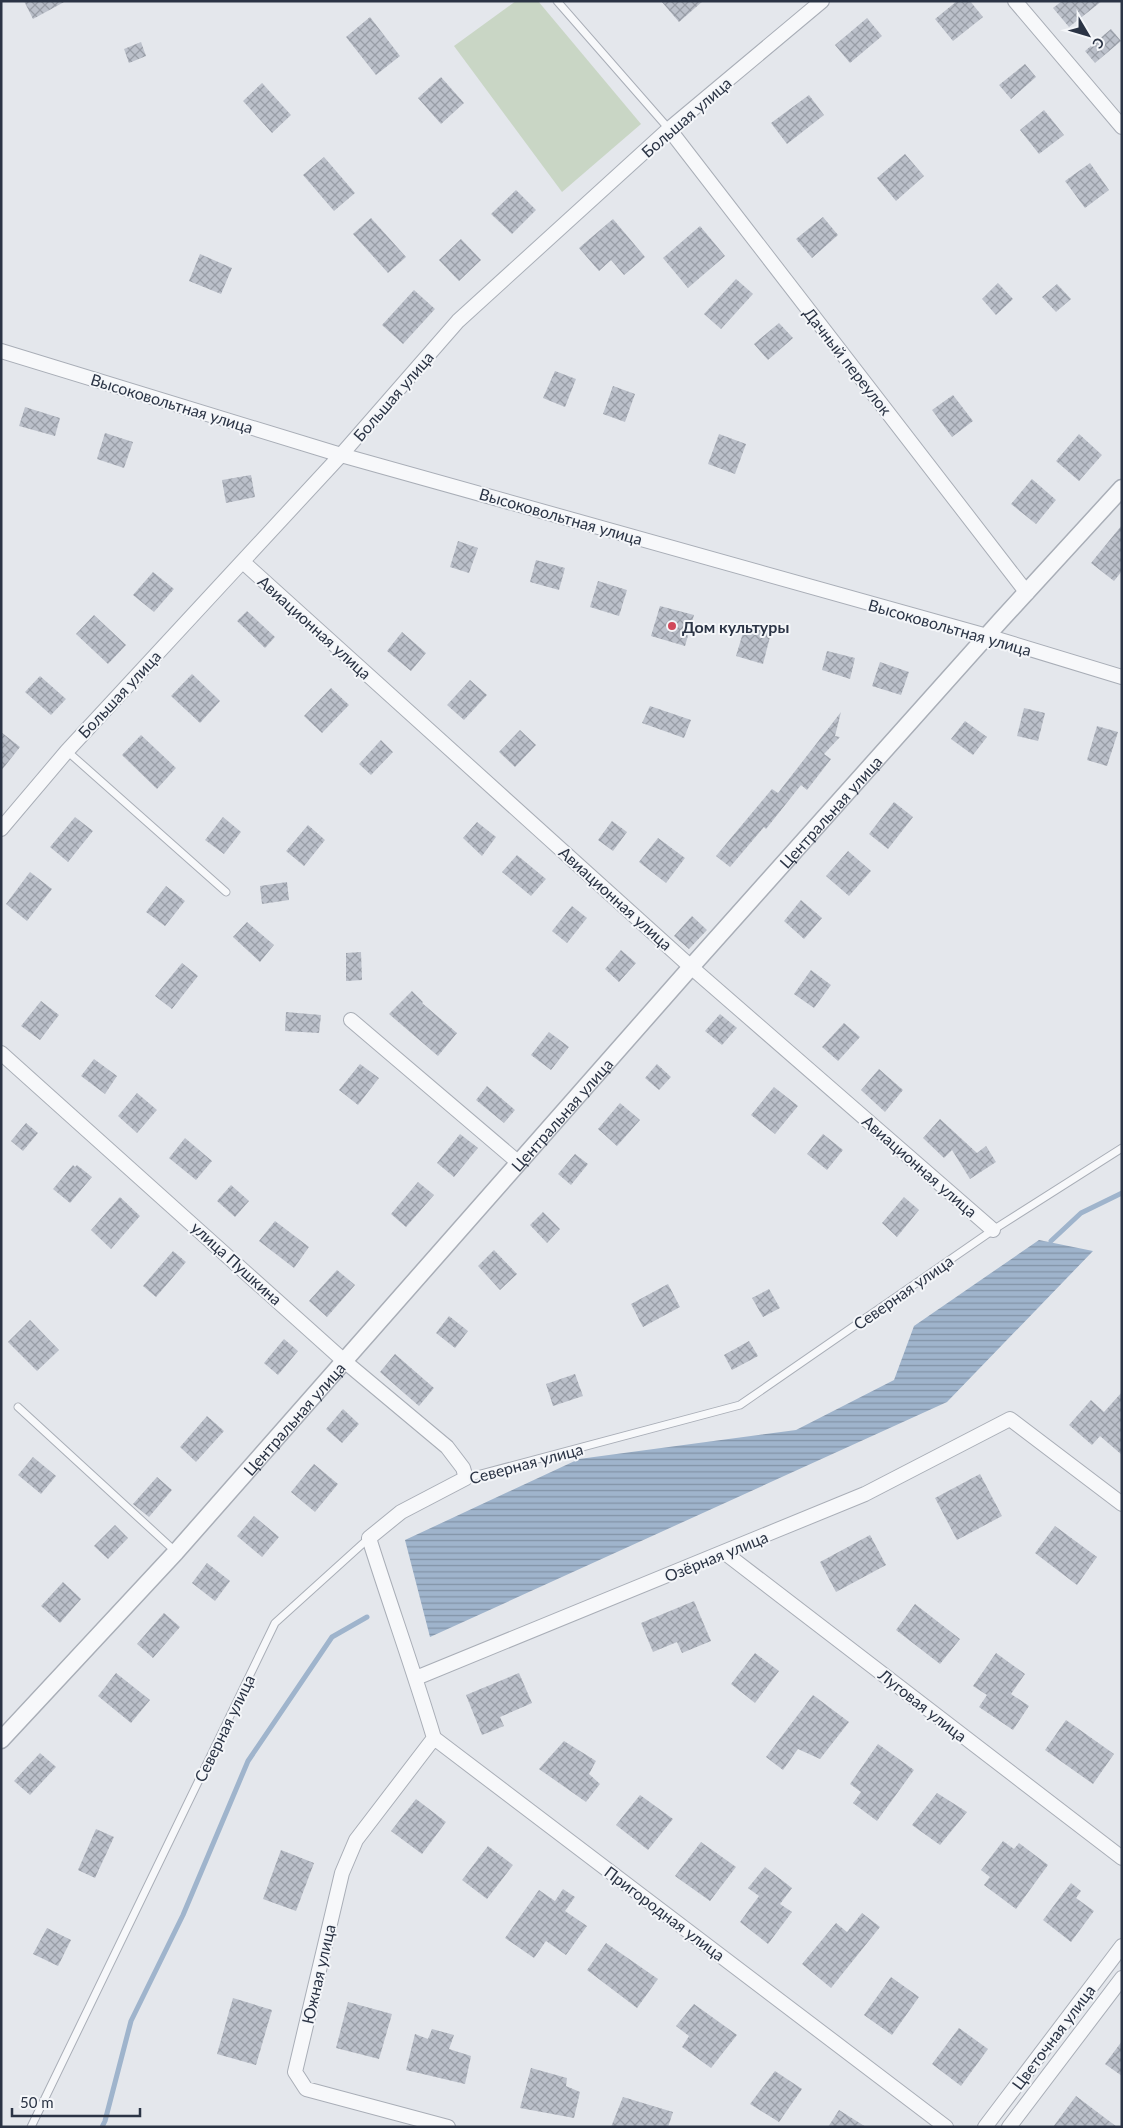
<svg xmlns="http://www.w3.org/2000/svg" width="1123" height="2128" font-family="Lato,sans-serif">
	<style>
		.green { fill: #c9d6c5 }
		.water { fill: url(#water-rules) }
		.lines { fill: none; stroke-linecap: round; stroke-linejoin: round }
		.stream { stroke: #9fb4cc; stroke-width: 5 }
		.building { fill: url(#building-cross-hatch) }
		.service-casing { stroke: #a9aeb7; stroke-width: 9 }
		.minor-casing { stroke: #a9aeb7; stroke-width: 16 }
		.tertiary-casing { stroke: #a9aeb7; stroke-width: 19 }
		.service { stroke: #f7f8fa; stroke-width: 7 }
		.minor { stroke: #f7f8fa; stroke-width: 14 }
		.tertiary { stroke: #f7f8fa; stroke-width: 16 }
		.poi-dot { fill: #d1495b; stroke: #f4f6f9; stroke-width: 2 }
		.labels { text-anchor: middle; dominant-baseline: central; stroke-width: 4; stroke-linejoin: round; paint-order: stroke }
		.street-label { font-size: 16px; fill: #2b3445; stroke: #f4f6f9 }
		.poi-label { font-size: 16px; font-weight: bold; fill: #2b3445; stroke: #f4f6f9; text-anchor: start }
	</style>
	<defs>
		<pattern id="water-rules" width="6" height="5" patternUnits="userSpaceOnUse" patternTransform="scale(1.25)"><rect width="6" height="5" fill="#9fb4cc"/><path d="M0 2.5h6" fill="none" stroke="#8293a7"/></pattern>
		<pattern id="building-cross-hatch" width="8" height="8" patternUnits="userSpaceOnUse" patternTransform="scale(1.25)"><rect width="8" height="8" fill="#bbc0ca"/><path d="M0 0l8 8M0 8l8-8" fill="none" stroke="#989da6"/></pattern>
	</defs>
	<rect width="100%" height="100%" fill="#e4e7ec"/>
	<!-- green -->
	<path class="green" d="M516,1H538L641,124L562,192L454,46Z"/>
	<!-- water -->
	<path class="water" d="M1039,1240L1093,1251L947,1402L430,1637L405,1540L579,1459L796,1430L894,1380L914,1326Z"/>
	<g class="lines">
		<!-- stream -->
		<path class="stream" d="M1051,1241L1081,1213L1122,1193
			M102,2127L105,2121L131,2021L183,1915L248,1761L332,1637L367,1617"/>
	</g>
	<!-- building -->
	<path class="building" d="M24,1H66L33,19Z
		M661,1H703L679,22Z
		M957,1H970L983,17L953,41L935,19Z
		M1062,1H1102L1069,27L1053,8Z
		M370,17L400,56L376,75L346,37Z
		M867,18L882,36L850,63L835,45Z
		M1111,29L1121,41L1095,63L1085,51Z
		M141,42L146,56L129,63L124,49Z
		M1025,64L1036,77L1011,99L999,85Z
		M441,77L464,103L441,124L418,98Z
		M262,83L291,115L272,133L243,101Z
		M809,95L824,115L787,144L771,123Z
		M1044,110L1064,135L1039,154L1020,130Z
		M905,154L924,176L896,201L877,178Z
		M324,157L355,193L334,211L303,175Z
		M1090,163L1109,190L1085,208L1065,181Z
		M516,190L536,210L512,234L491,214Z
		M823,217L838,235L812,258L796,239Z
		M371,218L406,257L388,273L353,234Z
		M613,219L645,257L624,275L611,260L599,271L579,248Z
		M700,226L725,256L688,288L663,258Z
		M461,239L481,260L459,281L439,260Z
		M200,254L232,268L221,294L189,281Z
		M736,279L753,294L721,329L704,314Z
		M998,283L1013,299L996,315L982,299Z
		M1057,284L1071,299L1056,312L1042,297Z
		M414,290L435,309L403,344L382,325Z
		M779,323L793,338L768,360L754,344Z
		M555,371L576,379L565,407L543,398Z
		M613,386L635,394L625,422L603,414Z
		M953,395L973,421L952,437L932,410Z
		M25,407L60,418L55,436L19,426Z
		M105,433L133,442L124,468L97,459Z
		M719,434L746,444L735,474L708,464Z
		M1079,434L1102,455L1079,481L1056,461Z
		M251,475L255,497L226,503L222,480Z
		M1032,479L1056,500L1036,524L1011,504Z
		M1122,525V571L1114,581L1091,563Z
		M458,541L478,548L469,573L450,567Z
		M536,560L565,568L559,590L530,582Z
		M153,572L174,589L154,612L133,595Z
		M598,581L627,590L619,616L590,607Z
		M660,606L694,615L685,646L651,636Z
		M247,611L275,637L265,648L237,621Z
		M94,615L126,645L108,664L76,634Z
		M745,626L771,633L763,664L736,656Z
		M402,632L426,653L411,671L387,651Z
		M827,651L855,658L850,679L822,670Z
		M880,662L909,672L901,695L872,686Z
		M192,674L220,701L200,723L171,696Z
		M40,676L66,699L51,715L25,692Z
		M470,680L487,695L464,720L447,705Z
		M331,688L349,705L322,733L304,716Z
		M650,706L691,720L684,738L642,723Z
		M1024,708L1045,713L1038,741L1017,736Z
		M841,712L835,736L840,737L824,754L831,759L807,790L801,785L766,829L764,827L730,867L716,856L772,789L778,793Z
		M965,721L987,737L973,755L951,739Z
		M1097,726L1118,732L1107,766L1087,760Z
		M520,730L536,745L515,767L499,752Z
		M1,732L20,747L1,771Z
		M141,735L176,768L157,789L122,755Z
		M381,740L393,752L371,775L359,764Z
		M894,802L913,817L888,849L869,834Z
		M75,817L93,831L68,862L50,847Z
		M223,817L241,832L224,854L205,840Z
		M612,821L627,832L613,851L598,840Z
		M477,822L496,837L482,856L463,838Z
		M308,825L325,840L304,866L286,851Z
		M658,838L685,858L666,883L639,862Z
		M848,851L871,871L849,896L826,876Z
		M517,855L546,879L531,896L502,872Z
		M30,872L52,889L27,921L6,904Z
		M287,882L289,900L262,904L260,886Z
		M166,886L185,901L165,926L146,912Z
		M801,900L822,918L804,939L784,921Z
		M572,906L587,918L567,943L552,931Z
		M692,916L707,930L689,949L674,936Z
		M247,922L274,945L260,962L233,937Z
		M621,950L636,963L619,982L605,969Z
		M361,952L362,980L346,981V953Z
		M182,963L198,976L172,1009L155,996Z
		M811,970L831,985L814,1008L794,994Z
		M412,991L423,1002L422,1003L457,1033L438,1056L389,1014Z
		M41,1001L59,1015L40,1040L21,1026Z
		M286,1012L321,1015L319,1033L285,1031Z
		M720,1014L737,1028L722,1045L705,1031Z
		M844,1023L860,1037L838,1061L822,1047Z
		M549,1032L569,1047L551,1070L531,1055Z
		M94,1059L117,1076L105,1094L81,1076Z
		M360,1064L379,1078L358,1105L339,1090Z
		M657,1064L671,1077L659,1090L645,1078Z
		M879,1069L903,1090L885,1112L861,1090Z
		M487,1086L515,1110L504,1123L476,1100Z
		M774,1087L798,1106L775,1134L751,1115Z
		M137,1093L157,1110L137,1133L118,1116Z
		M620,1103L640,1120L617,1146L598,1129Z
		M940,1119L977,1153L986,1146L996,1162L970,1179L952,1150L944,1158L923,1138Z
		M26,1123L38,1133L23,1151L11,1141Z
		M460,1134L478,1148L454,1177L437,1163Z
		M823,1134L843,1150L827,1170L807,1154Z
		M185,1138L212,1161L196,1180L169,1158Z
		M575,1154L588,1164L571,1185L558,1174Z
		M73,1165L75,1167L77,1165L92,1177L70,1203L53,1189Z
		M418,1182L434,1195L406,1227L391,1214Z
		M231,1185L249,1201L235,1217L217,1201Z
		M120,1197L140,1216L111,1249L91,1230Z
		M904,1197L919,1210L897,1237L882,1223Z
		M543,1212L560,1229L547,1243L530,1225Z
		M275,1221L309,1247L294,1268L259,1241Z
		M494,1250L517,1274L500,1290L478,1266Z
		M173,1251L186,1262L156,1297L143,1286Z
		M337,1270L355,1285L327,1317L309,1301Z
		M668,1284L680,1307L643,1327L631,1304Z
		M769,1289L780,1308L763,1317L752,1298Z
		M449,1316L468,1331L455,1348L436,1333Z
		M30,1320L59,1350L37,1371L8,1342Z
		M284,1339L298,1351L278,1375L264,1363Z
		M749,1341L758,1356L732,1370L724,1355Z
		M395,1354L434,1388L419,1406L380,1372Z
		M575,1374L583,1396L553,1406L546,1384Z
		M1122,1392V1455L1100,1436L1092,1445L1069,1425L1091,1400L1104,1412Z
		M343,1409L359,1424L342,1443L326,1429Z
		M207,1416L224,1431L196,1462L180,1447Z
		M33,1457L56,1476L41,1494L18,1475Z
		M314,1464L338,1484L315,1512L291,1492Z
		M980,1474L1002,1516L957,1540L935,1498Z
		M157,1477L172,1490L149,1517L133,1504Z
		M254,1516L279,1537L262,1557L237,1536Z
		M115,1525L128,1538L108,1559L94,1546Z
		M1055,1526L1097,1557L1077,1585L1035,1553Z
		M870,1535L886,1565L836,1592L820,1562Z
		M207,1563L230,1581L215,1601L192,1583Z
		M63,1582L81,1599L60,1623L41,1606Z
		M694,1601L711,1641L682,1653L677,1642L653,1652L641,1623Z
		M915,1604L960,1639L940,1664L896,1630Z
		M164,1613L180,1627L153,1658L137,1644Z
		M755,1653L779,1671L755,1703L731,1684Z
		M996,1653L1025,1674L1011,1694L1029,1706L1013,1730L979,1707L987,1695L973,1686Z
		M116,1673L150,1700L131,1723L98,1696Z
		M519,1673L532,1703L500,1717L504,1726L482,1735L466,1695Z
		M813,1695L849,1722L820,1759L798,1749L783,1770L766,1757Z
		M1066,1720L1114,1754L1093,1784L1045,1750Z
		M564,1741L596,1761L589,1774L600,1784L586,1802L539,1769Z
		M878,1744L914,1770L877,1821L853,1803L861,1792L850,1784Z
		M40,1753L56,1767L30,1795L14,1781Z
		M937,1793L967,1812L940,1845L912,1825Z
		M640,1795L673,1819L648,1850L616,1825Z
		M416,1799L446,1822L422,1854L391,1831Z
		M96,1829L114,1837L95,1878L78,1870Z
		M1003,1841L1014,1849L1019,1843L1048,1865L1016,1909L984,1885L990,1877L981,1870Z
		M701,1842L736,1867L710,1901L675,1876Z
		M488,1846L513,1865L487,1899L462,1880Z
		M281,1850L314,1863L296,1911L263,1899Z
		M765,1867L792,1888L780,1904L792,1912L768,1944L740,1922L759,1896L748,1888Z
		M1071,1883L1081,1891L1076,1898L1094,1911L1071,1942L1043,1920Z
		M563,1889L575,1897L565,1911L587,1926L566,1955L546,1941L534,1958L505,1938L539,1890L555,1901Z
		M862,1913L880,1927L831,1988L802,1964L836,1923L847,1932Z
		M47,1928L71,1940L58,1966L33,1954Z
		M606,1943L658,1979L637,2008L587,1970Z
		M891,1977L919,1997L892,2035L864,2015Z
		M233,1998L272,2010L256,2065L217,2054Z
		M348,2002L392,2014L379,2059L336,2048Z
		M694,2004L737,2035L711,2068L682,2047L689,2036L676,2026Z
		M959,2028L988,2049L961,2086L932,2064Z
		M432,2029L454,2035L449,2049L471,2056L465,2084L406,2070L415,2034L428,2039Z
		M1122,2041V2076L1105,2064Z
		M531,2068L567,2078L566,2086L580,2092L574,2118L520,2108Z
		M775,2071L802,2089L779,2122L750,2104Z
		M1076,2096L1117,2127H1053Z
		M623,2097L673,2112L668,2127H611Z
		M839,2110L866,2127H828Z"/>
	<g class="lines">
		<defs>
			<path id="service" d="M557,1L669,129
				M67,751L226,892
				M18,1407L176,1552
				M466,1478L740,1405L993,1230L1122,1148
				M31,2127L275,1623L369,1538"/>
			<path id="minor" d="M1015,1L1122,127
				M669,129L1027,593
				M1,351L341,455L987,636L1122,677
				M243,562L691,967L993,1230
				M1,829L67,751L341,455L458,321L669,129L822,1
				M351,1020L519,1163
				M1,1053L343,1360L447,1447L463,1468L466,1478L401,1512L369,1538C390,1605 414,1671 434,1738L946,2127
				M725,1553L1122,1858
				M416,1678L865,1494L1010,1419L1122,1504
				M434,1738L356,1840L342,1873L295,2072L306,2089L448,2127
				M985,2127L1122,1946
				M1009,2127L1122,1978"/>
			<g id="tertiary">
				<path id="s1" d="M1,1740L176,1552L691,967L1001,620L1122,488"/>
			</g>
		</defs>
		<!-- service casing -->
		<use href="#service" class="service-casing"/>
		<!-- minor casing -->
		<use href="#minor" class="minor-casing"/>
		<!-- tertiary casing -->
		<use href="#tertiary" class="tertiary-casing"/>
		<!-- service -->
		<use href="#service" class="service"/>
		<!-- minor -->
		<use href="#minor" class="minor"/>
		<!-- tertiary -->
		<use href="#tertiary" class="tertiary"/>
	</g>
	<!-- markers -->
	<circle class="poi-dot" cx="672" cy="626" r="5"/>
	<g class="labels">
		<!-- street labels -->
		<g class="street-label">
			<text transform="translate(686 117) rotate(-41)">Большая улица</text>
			<text transform="translate(848 361) rotate(52)">Дачный переулок</text>
			<text transform="translate(393 396) rotate(-49)">Большая улица</text>
			<text transform="translate(172 403) rotate(17)">Высоковольтная улица</text>
			<text transform="translate(561 516) rotate(16)">Высоковольтная улица</text>
			<text transform="translate(315 627) rotate(42)">Авиационная улица</text>
			<text transform="translate(950 627) rotate(16)">Высоковольтная улица</text>
			<text transform="translate(119 694) rotate(-47)">Большая улица</text>
			<text stroke="none"><textPath href="#s1" startOffset="1245">Центральная улица</textPath></text>
			<text transform="translate(616 898) rotate(42)">Авиационная улица</text>
			<text stroke="none"><textPath href="#s1" startOffset="840">Центральная улица</textPath></text>
			<text transform="translate(920 1166) rotate(41)">Авиационная улица</text>
			<text transform="translate(237 1263) rotate(42)">улица Пушкина</text>
			<text transform="translate(903 1292) rotate(-35)">Северная улица</text>
			<text stroke="none"><textPath href="#s1" startOffset="435">Центральная улица</textPath></text>
			<text transform="translate(526 1463) rotate(-15)">Северная улица</text>
			<text transform="translate(716 1556) rotate(-22)">Озёрная улица</text>
			<text transform="translate(923 1705) rotate(38)">Луговая улица</text>
			<text transform="translate(224 1728) rotate(-64)">Северная улица</text>
			<text transform="translate(665 1913) rotate(37)">Пригородная улица</text>
			<text transform="translate(318 1974) rotate(-77)">Южная улица</text>
			<text transform="translate(1053 2037) rotate(-53)">Цветочная улица</text>
		</g>
		<!-- poi labels -->
		<g class="poi-label">
			<text x="682" y="626">Дом культуры</text>
		</g>
	</g>
	<!-- border -->
	<rect width="1123" height="2128" fill="none" stroke="#2b3445" stroke-width="5"/>
	<!-- north arrow -->
	<g transform="translate(1088 35) rotate(128)" stroke="#f4f6f9" stroke-width="4" paint-order="stroke">
	<path d="M0-4L9 19L0 12L-9 19Z" fill="#2b3445"/>
	<text y="-8" font-size="14" font-weight="bold" text-anchor="middle" fill="#2b3445">С</text>
	</g>
	<!-- scale -->
	<path d="M12 2108v8h128v-8" fill="none" stroke="#2b3445" stroke-width="2.5"/>
	<text x="20" y="2108" font-size="15" fill="#2b3445" stroke="#f4f6f9" stroke-width="4" paint-order="stroke">50 m</text>
</svg>
